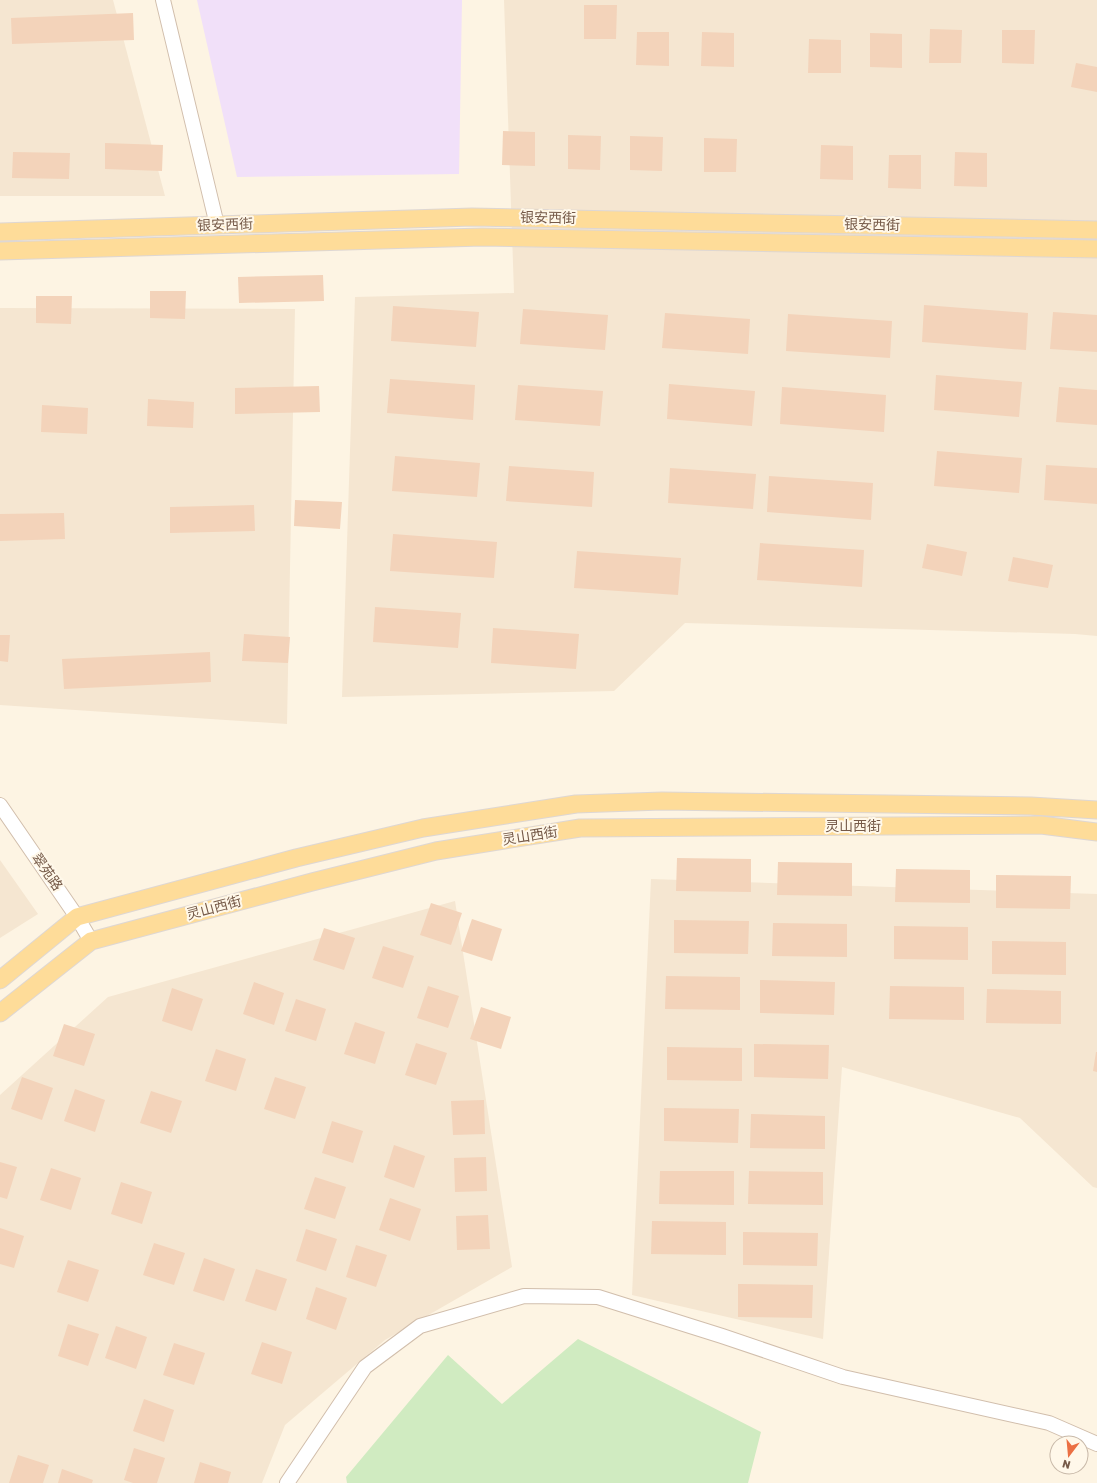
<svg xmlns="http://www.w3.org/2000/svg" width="1097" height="1483" font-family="Rubik,'Noto Sans SC',sans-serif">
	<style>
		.residential { fill: #f5e6d1 }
		.education { fill: #f1e0f9 }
		.green { fill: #d0ebc1 }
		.building { fill: #f3d3ba }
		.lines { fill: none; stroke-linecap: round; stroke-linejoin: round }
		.minor-casing { stroke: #d1beac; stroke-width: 16 }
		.major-casing { stroke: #ded7d3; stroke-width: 19 }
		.minor { stroke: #fff; stroke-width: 14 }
		.major { stroke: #fedc99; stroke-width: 17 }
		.labels { text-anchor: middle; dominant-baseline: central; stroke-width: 4; stroke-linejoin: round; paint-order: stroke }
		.street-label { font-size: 14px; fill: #765a48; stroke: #fff8ea }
	</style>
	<rect width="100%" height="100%" fill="#fdf4e3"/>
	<!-- residential -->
	<path class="residential" d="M0,0H113L165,196H0Z
		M504,0H1097V636L1075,634L685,623L614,691L342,697L355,297L514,293Z
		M0,308L295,309L287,724L0,705Z
		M0,860L38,914L0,938Z
		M651,879L1097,894V1188L1093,1187L1020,1118L842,1067L823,1339L632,1295Z
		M455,901L512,1267L385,1340L285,1425L262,1483H0V1095L108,997Z"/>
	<!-- education -->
	<path class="education" d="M197,0H462L459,174L237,177Z"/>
	<!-- green -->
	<path class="green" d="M578,1339L761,1432L748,1483H347L346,1477L448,1355L502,1404Z"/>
	<!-- building -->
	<path class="building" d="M584,5H617L616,39H584Z
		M133,13L134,40L12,44L11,18Z
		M930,29L962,30L961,63H929Z
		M1002,30H1035L1034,64L1002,63Z
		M637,32H669V66L636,65Z
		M702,32L734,33V67L701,66Z
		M870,33L902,34V68L870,67Z
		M809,39L841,40V73H808Z
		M1076,63L1097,67V92L1071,87Z
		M503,131L535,132V166L502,165Z
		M568,135L601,136L600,170L568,169Z
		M630,136L663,137L662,171L630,170Z
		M704,138L737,139L736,172H704Z
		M105,143L163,145L162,171L105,169Z
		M821,145L853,146V180L820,179Z
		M13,152L70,153L69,179L12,178Z
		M955,152L987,153V187L954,186Z
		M889,155H921V189L888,188Z
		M323,275L324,301L239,303L238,277Z
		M150,291H186L185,319L150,318Z
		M36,296H72L71,324L36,323Z
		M924,305L1028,313L1026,350L922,342Z
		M393,306L479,312L476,347L391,341Z
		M523,309L608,315L605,350L520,344Z
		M1053,312L1097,315V352L1050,349Z
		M665,313L750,319L748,354L662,348Z
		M788,314L892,321L890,358L786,351Z
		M936,375L1022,382L1019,417L934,410Z
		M390,379L475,385L473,420L387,413Z
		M669,384L755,391L752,426L667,419Z
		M518,385L603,391L600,426L515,420Z
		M319,386L320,412L235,414V388Z
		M782,387L886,395L884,432L780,424Z
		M1059,387L1097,390V425L1056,422Z
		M148,399L194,402L193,428L147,426Z
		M42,405L88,408L87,434L41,432Z
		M937,451L1022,458L1019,493L934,486Z
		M395,456L480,463L477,497L392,491Z
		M1046,465L1097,468V504L1044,500Z
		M509,466L594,472L592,507L506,501Z
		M670,468L756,474L753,509L668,503Z
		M769,476L873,483L871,520L767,512Z
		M295,500L342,502L340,529L294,526Z
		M254,505L255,531L170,533V507Z
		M64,513L65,539L0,541V514Z
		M393,534L497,542L494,578L390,571Z
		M760,543L864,550L862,587L757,580Z
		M927,544L967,552L962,576L922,568Z
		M577,551L681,558L678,595L574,588Z
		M1013,557L1053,565L1048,588L1008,581Z
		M375,607L461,613L458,648L373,642Z
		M493,628L579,634L576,669L491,663Z
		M244,634L290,637L288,663L242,661Z
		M0,635H10L8,662L0,661Z
		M210,652L211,682L64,689L62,659Z
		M677,858L751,859V892L676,891Z
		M778,862L852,863V896L777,895Z
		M896,869L970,870V903L895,902Z
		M996,875L1071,876L1070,909L996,908Z
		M431,903L462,913L451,945L420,935Z
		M472,919L502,929L492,961L461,951Z
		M674,920L749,921L748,954L674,953Z
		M773,923L847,924V957L772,956Z
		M894,926L968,927V960L894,959Z
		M324,928L355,938L344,970L313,960Z
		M992,941L1066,942V975L992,974Z
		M383,946L414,956L403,988L372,978Z
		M666,976L740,977V1010L665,1009Z
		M760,980L835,982L834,1015L760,1013Z
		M254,982L284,993L274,1025L243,1014Z
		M428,986L459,996L448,1028L417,1018Z
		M890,986L964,987V1020L889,1019Z
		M172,988L203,999L192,1031L162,1021Z
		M987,989L1061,991V1024L986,1023Z
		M296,999L326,1009L316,1041L285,1031Z
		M481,1007L511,1017L501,1049L470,1039Z
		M355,1022L385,1032L375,1064L344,1054Z
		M64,1024L95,1034L84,1066L53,1056Z
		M416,1043L447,1053L436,1085L405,1075Z
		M754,1044L829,1045L828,1079L754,1077Z
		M667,1047L742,1048V1081L667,1080Z
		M216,1049L246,1059L236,1091L205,1081Z
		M1096,1052H1097V1072L1093,1071Z
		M22,1077L53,1088L42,1120L11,1109Z
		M275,1077L306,1087L295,1119L264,1109Z
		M75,1089L105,1100L95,1132L64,1121Z
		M151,1091L182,1101L171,1133L140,1123Z
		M484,1100L485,1134L453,1135L451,1101Z
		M664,1108L739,1109L738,1143L664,1141Z
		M751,1114L825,1116V1149L750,1148Z
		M332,1121L363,1131L353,1163L322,1153Z
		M394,1145L425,1156L414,1188L384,1177Z
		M486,1157L487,1191L455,1192L454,1158Z
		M0,1162L17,1167L7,1199L0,1197Z
		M51,1168L81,1178L71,1210L40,1200Z
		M660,1171H734V1205L659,1204Z
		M749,1171L823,1172V1205L748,1204Z
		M315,1177L346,1187L335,1219L304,1209Z
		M121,1182L152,1192L142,1224L111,1214Z
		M390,1198L421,1209L410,1241L379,1230Z
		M488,1215L490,1249L457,1250L456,1216Z
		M652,1221L726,1222V1255L651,1254Z
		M0,1228L24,1236L14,1268L0,1264Z
		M306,1229L337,1239L326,1271L296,1261Z
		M743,1232L818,1233L817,1266L743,1265Z
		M154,1243L185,1253L174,1285L143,1275Z
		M356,1245L387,1255L376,1287L346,1277Z
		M204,1258L235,1269L224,1301L193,1291Z
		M68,1260L99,1270L88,1302L57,1292Z
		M256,1269L287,1279L276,1311L245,1301Z
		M738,1284L813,1285L812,1318L738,1317Z
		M316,1287L347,1298L336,1330L306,1319Z
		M68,1324L99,1334L88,1366L58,1356Z
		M116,1326L147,1337L136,1369L105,1358Z
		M262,1342L292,1352L282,1384L251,1374Z
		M174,1343L205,1353L194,1385L163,1375Z
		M144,1399L174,1410L164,1442L133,1431Z
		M134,1448L165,1458L157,1483H133L124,1480Z
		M18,1455L49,1465L43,1483H9Z
		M200,1462L231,1472L228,1483H194Z
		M62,1469L93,1480L92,1483H58Z"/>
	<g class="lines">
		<defs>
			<path id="minor" d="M163,0L217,225
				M0,805L77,917L91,941
				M287,1483L365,1367L420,1326L524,1296L598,1297L722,1336L843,1377L1049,1423L1097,1444"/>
			<path id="major" d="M0,232L472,217L1097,230
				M0,251L482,237L1097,249
				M0,980L77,917L296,858L423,828L576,804L662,801L1031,806L1097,810
				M0,1013L91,941L312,882L436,851L580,828L1041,825L1097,832"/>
		</defs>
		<!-- minor casing -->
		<use href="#minor" class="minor-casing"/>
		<!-- major casing -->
		<use href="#major" class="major-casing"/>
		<!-- minor -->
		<use href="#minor" class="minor"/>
		<!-- major -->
		<use href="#major" class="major"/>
	</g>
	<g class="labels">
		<!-- street labels -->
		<g class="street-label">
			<text transform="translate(548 218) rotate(1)">银安西街</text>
			<text transform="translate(225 225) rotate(-2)">银安西街</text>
			<text transform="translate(872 225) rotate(1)">银安西街</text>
			<text x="853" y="826">灵山西街</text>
			<text transform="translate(530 836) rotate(-9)">灵山西街</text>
			<text transform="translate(47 872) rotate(55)">翠苑路</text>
			<text transform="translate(214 908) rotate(-15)">灵山西街</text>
		</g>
	</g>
	<!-- north arrow -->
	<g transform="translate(1069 1455) rotate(196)"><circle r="19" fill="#fff8ea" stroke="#c8b9a9"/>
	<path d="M0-3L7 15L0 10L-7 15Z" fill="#eb7044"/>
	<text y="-6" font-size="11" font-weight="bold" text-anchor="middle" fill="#765a48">N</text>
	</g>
</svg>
